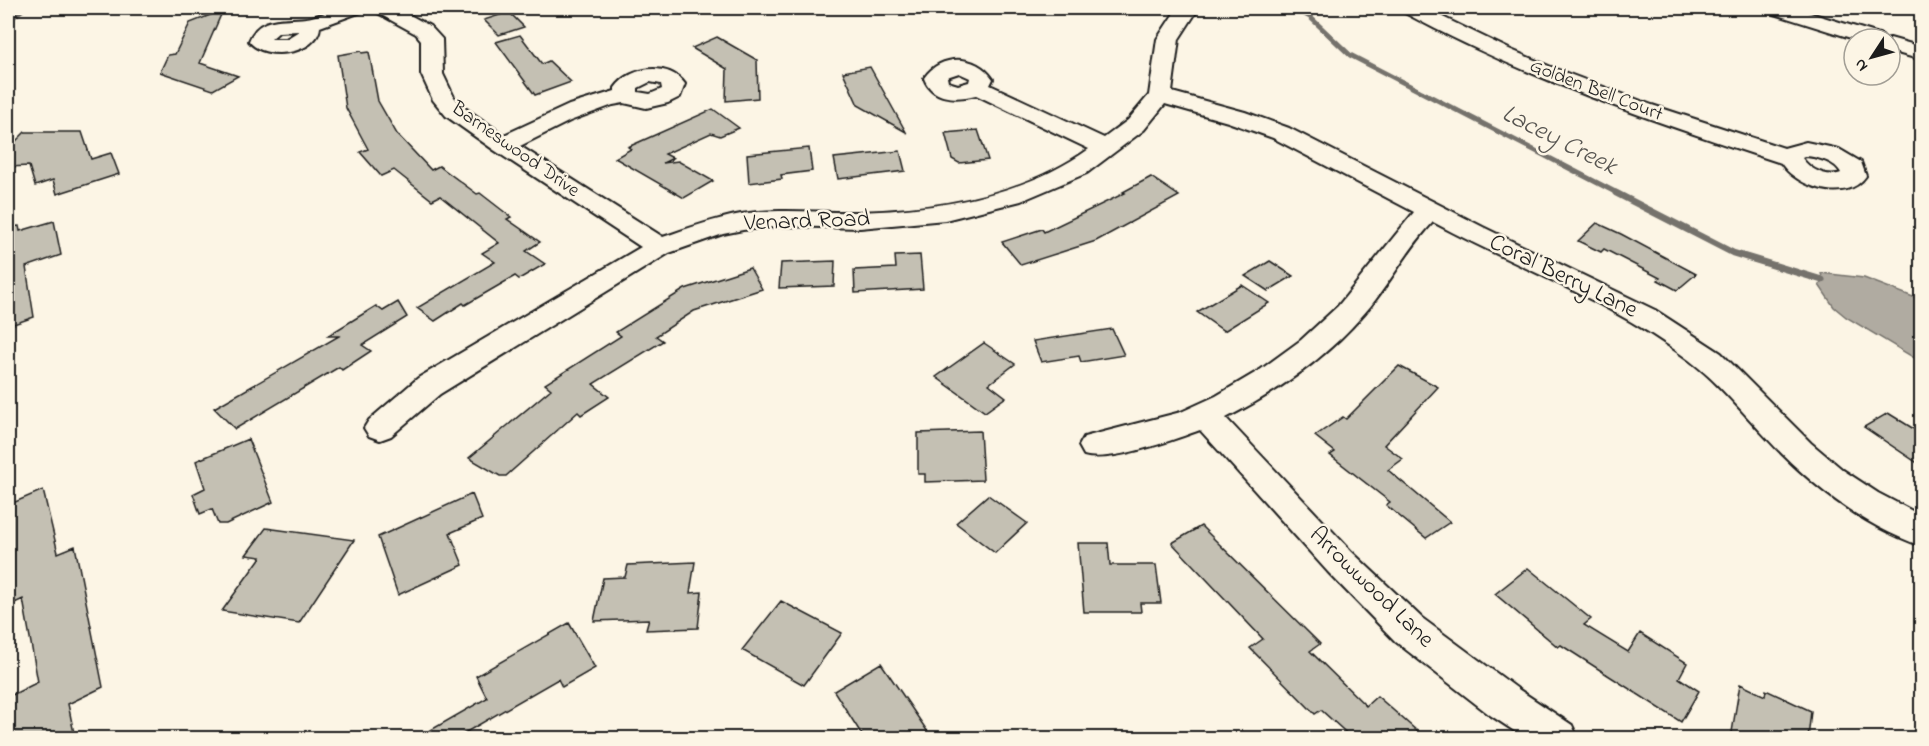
<svg xmlns="http://www.w3.org/2000/svg" width="1929" height="746" font-family="'Indie Flower',sans-serif">
	<style>
		.water { fill: #b0aba1; stroke: #75726c; stroke-width: 1.5 }
		.lines { fill: none; stroke-linecap: round; stroke-linejoin: round }
		.stream-far1 { stroke: #75726c; stroke-width: 5 }
		.stream { stroke: #75726c; stroke-width: 7 }
		.building { fill: #c4c0b3; stroke: #1c1c1c; stroke-width: 1.5 }
		.street-casing { stroke: #1c1c1c; stroke-width: 4 }
		.street { fill: #fcf5e5; fill-rule: evenodd }
		.labels { text-anchor: middle; dominant-baseline: central; stroke-width: 5; stroke-linejoin: round; paint-order: stroke }
		.far-street-label { font-size: 20px; fill: #1c1c1c; stroke: #fcf5e5 }
		.street-label { font-size: 24px; fill: #1c1c1c; stroke: #fcf5e5 }
		.water-label { font-size: 26px; font-style: italic; fill: #575551; stroke: #fcf5e5 }
	</style>
	<rect width="100%" height="100%" fill="#fcf5e5"/>
	<filter id="ink" filterUnits="userSpaceOnUse"><feTurbulence type="fractalNoise" baseFrequency=".0167" numOctaves="2"/><feDisplacementMap in="SourceGraphic" scale="12" xChannelSelector="R" yChannelSelector="G"/><feConvolveMatrix kernelMatrix="1 2 1 2 8 2 1 2 1" color-interpolation-filters="sRGB"/></filter>
	<g filter="url(#ink)">
		<!-- water -->
		<path class="water" d="M1821,273L1864,278L1921,300V362L1846,317L1834,307L1819,285L1823,282Z"/>
		<g class="lines">
			<!-- stream-far1 -->
			<path class="stream-far1" d="M1294,8L1310,17L1350,55L1619,194
				M8,21L24,8"/>
			<!-- stream -->
			<path class="stream" d="M1616,193L1733,253L1822,280"/>
		</g>
		<!-- building -->
		<path class="building" d="M223,10L200,63L238,76L213,90L160,72L168,55L175,54L190,23Z
			M509,12L524,27L499,35L484,20Z
			M520,35L542,64L549,61L571,82L535,95L496,42Z
			M717,37L757,60L758,98L726,101L727,69L692,48Z
			M361,51L362,53L369,52L378,101L397,134L431,170L439,166L477,194L480,193L511,217L507,219L540,242L526,251L545,264L519,279L515,276L465,305L463,303L435,321L417,308L495,262L482,253L499,243L440,196L432,200L394,170L381,176L360,152L368,149L346,108L338,55Z
			M870,67L906,132L858,105L843,72Z
			M713,109L739,128L720,136L711,133L665,154L673,158L663,163L678,161L713,181L684,198L615,158L631,149L628,147Z
			M978,130L988,160L959,163L952,159L945,133Z
			M25,132H82L91,159L111,153L119,174L57,194L53,180L35,186L29,166L8,167V149Z
			M809,148L812,171L781,175L782,179L749,183L747,154Z
			M900,151L905,171L838,179L834,158Z
			M1151,177L1179,196L1096,241L1021,265L1002,242L1042,229L1044,232L1125,193L1123,192Z
			M54,221L61,255L26,267L34,317L8,326V227L19,226L20,231Z
			M1597,223L1621,234L1696,274L1677,290L1658,280L1660,278L1604,249L1601,252L1578,241Z
			M920,255L923,289L855,293L854,270L896,268L895,256Z
			M835,261L834,286L779,288L781,263Z
			M1270,261L1293,276L1268,291L1245,276Z
			M750,268L762,289L694,311L656,336L663,341L593,384L609,397L581,415L578,412L506,476H500L469,458L551,389L545,384L621,336L616,332L685,289Z
			M1242,285L1269,303L1224,331L1197,312Z
			M398,302L407,317L362,345L371,351L342,370L339,367L235,429L214,408L339,336H327L376,306L383,311Z
			M1112,329L1124,355L1081,362L1079,356L1041,362L1033,341Z
			M984,343L1015,364L989,384L1006,397L985,412L936,377Z
			M1399,366L1438,387L1384,445L1403,459L1388,470L1450,522L1426,538L1386,505L1390,502L1330,455L1335,452L1315,436L1343,417L1346,419Z
			M1888,413L1922,434V466L1864,427Z
			M980,431L983,480L925,482V474H918V433Z
			M248,439L273,502L226,524H218L212,509L200,514L193,494L205,488L196,461Z
			M43,490L58,553L75,546L103,687L68,704L75,738H8V697L38,682L23,599L8,606V505Z
			M472,494L482,519L450,533L463,565L398,595L378,537Z
			M988,495L1027,523L995,553L956,523Z
			M1201,526L1320,644L1310,651L1366,706L1377,696L1425,738H1352L1321,710L1315,714L1250,648L1263,639L1172,543Z
			M266,528L354,540L299,623L222,611L261,557L246,555Z
			M1078,543H1108L1110,565H1156L1161,603H1140L1141,612H1084Z
			M695,562L690,593L702,592L698,628L646,630L649,619L594,621L603,578L625,577L628,565Z
			M1528,568L1591,619L1584,625L1628,652L1640,633L1687,663L1679,678L1699,691L1681,722L1561,645L1558,647L1495,594Z
			M781,601L842,633L804,685L742,650Z
			M569,623L595,668L562,687L558,679L456,738H417L487,698L476,676Z
			M881,663L932,738H864L834,691Z
			M1740,684L1765,696L1766,690L1811,711L1808,738H1731Z"/>
		<g class="lines">
			<defs>
				<path id="street" d="M337,8H364L361,12L320,27C318,54 264,62 249,41C259,15 283,21 306,18C316,17 327,12 337,8ZM299,31L286,39H271L279,32Z
					M373,8H397L430,26L442,39L443,74L454,97L462,106L504,135L569,105L615,91V88C630,66 669,61 685,84L680,97L668,103L646,108L624,103L613,105L570,121L520,146L663,237C689,228 714,219 741,214C781,208 820,213 859,212C937,210 1025,195 1089,149L976,95C956,100 932,100 924,78C941,53 976,54 993,79L990,85L1104,138L1128,120L1149,95L1157,39L1176,10L1178,8H1199L1179,39L1172,92L1245,112L1289,128L1483,227L1655,310L1721,353L1811,443L1843,470L1878,493L1922,516V546C1860,525 1806,481 1763,434C1739,408 1717,381 1689,360C1612,301 1518,268 1433,222C1411,245 1395,274 1376,299C1337,350 1283,389 1226,418L1352,552L1422,618L1518,689L1572,725L1578,738H1525L1490,715L1396,642L1328,572L1200,430C1173,440 1110,463 1084,455L1079,446L1084,437L1181,412L1216,396L1260,370L1301,340L1338,306L1414,212L1273,138L1228,122L1165,104L1144,130L1087,173L1021,201L945,220L860,228L784,226L743,230L723,234L669,253L440,394L391,436L380,440L369,436L364,428L369,420L418,378L641,247L494,150L446,116L433,100L421,74V40L416,34L376,12ZM959,73L970,78L969,82L958,85L948,82L947,77ZM650,82L661,84L662,89L650,94L638,92V88Z
					M1400,8H1424L1509,49L1556,69L1652,105L1750,137L1784,148L1806,142L1839,149L1861,162L1866,176C1847,204 1796,187 1781,163C1651,121 1523,77 1403,12ZM1806,156C1818,157 1836,162 1841,173C1827,178 1810,170 1802,158Z
					M1765,8H1794L1882,35L1885,39L1890,38L1922,47V60L1890,51V39H1854L1768,12Z"/>
			</defs>
			<!-- street casing -->
			<use href="#street" class="street-casing"/>
			<!-- street -->
			<use href="#street" class="street"/>
		</g>
	</g>
	<g class="labels">
		<!-- far-street labels -->
		<g class="far-street-label">
			<text transform="translate(1596 91) rotate(21)">Golden Bell Court</text>
			<text transform="translate(515 150) rotate(35)">Barneswood Drive</text>
		</g>
		<!-- street labels -->
		<g class="street-label">
			<text transform="translate(807 222) rotate(-2)">Venard Road</text>
			<text transform="translate(1563 277) rotate(26)">Coral Berry Lane</text>
			<text transform="translate(1371 588) rotate(44)">Arrowwood Lane</text>
		</g>
		<!-- water labels -->
		<g class="water-label">
			<text transform="translate(1559 141) rotate(27)">Lacey Creek</text>
		</g>
	</g>
	<!-- margin -->
	<rect width="1929" height="746" fill="none" stroke="#fcf5e5" stroke-width="30"/>
	<rect x="15" y="15" width="1899" height="716" fill="none" stroke="#1c1c1c" stroke-width="2" filter="url(#ink)"/>
	<!-- north arrow -->
	<g transform="translate(1872 57) rotate(234)"><circle r="28" fill="#fcf5e5" stroke="#a29e95" stroke-width="1.5"/>
	<path d="M0-4.5L10 22L0 15L-10 22Z" fill="#1c1c1c"/>
	<text y="-9" font-size="16" font-weight="bold" text-anchor="middle" fill="#1c1c1c">N</text>
	</g>
</svg>
